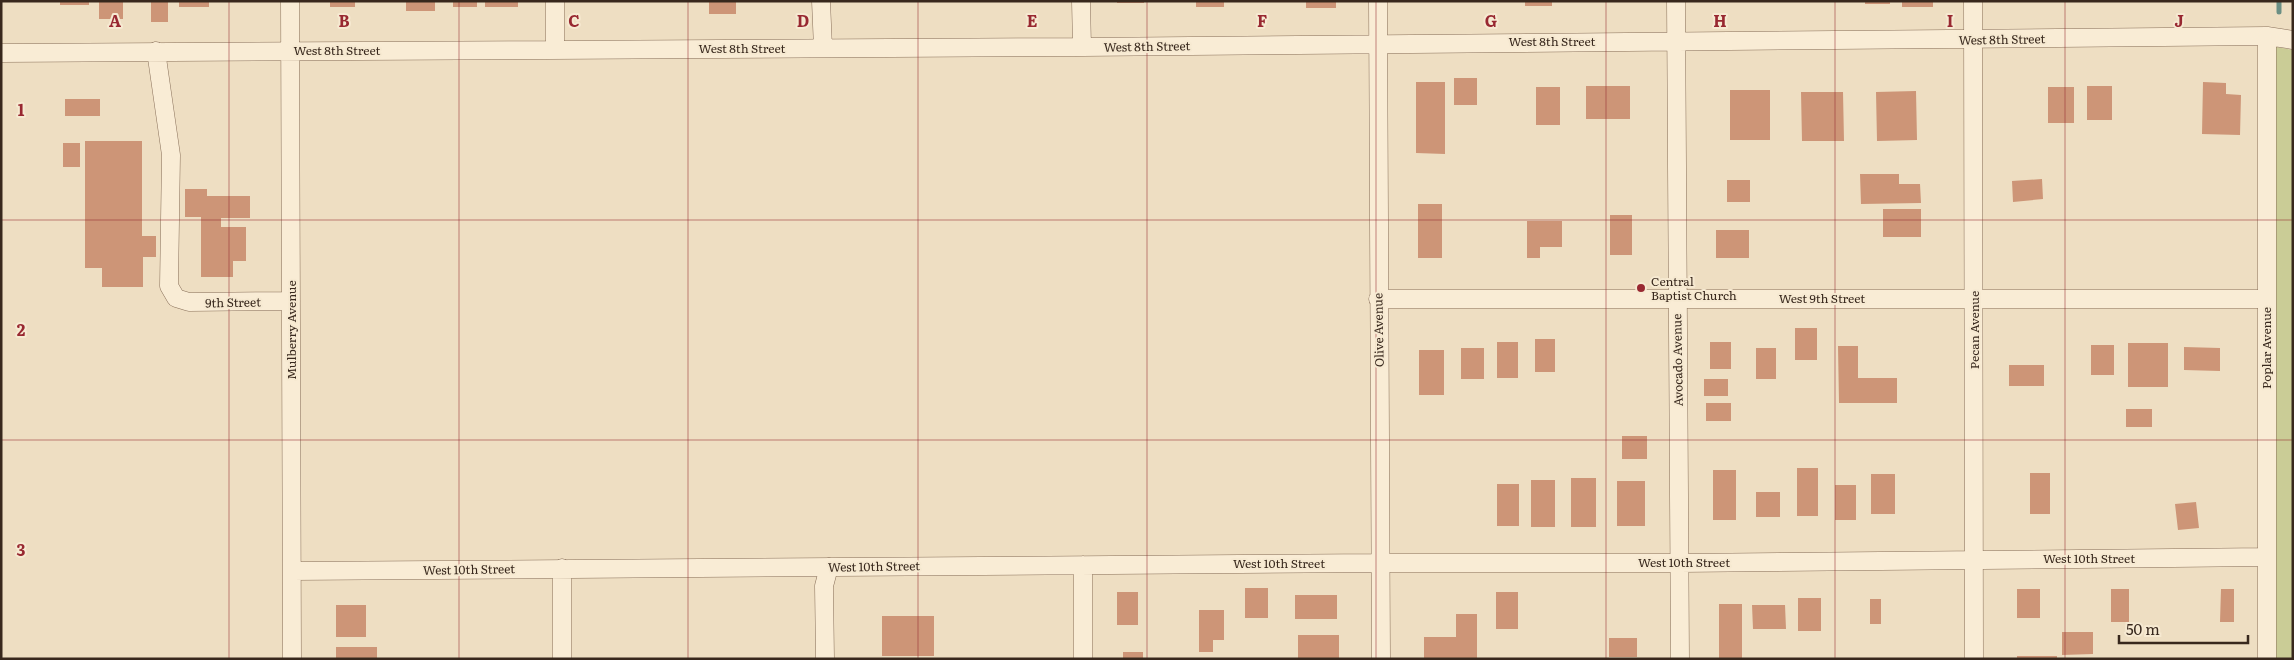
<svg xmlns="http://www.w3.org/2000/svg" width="2294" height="660" font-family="Literata,serif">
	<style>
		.green { fill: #cacc96 }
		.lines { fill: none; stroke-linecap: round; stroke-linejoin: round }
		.stream { stroke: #6b8f84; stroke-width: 5 }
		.building { fill: #cd9577 }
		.minor-casing { stroke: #886f59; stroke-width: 19 }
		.minor { stroke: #f9ecd5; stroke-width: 18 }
		.grid { fill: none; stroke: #982831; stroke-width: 1; stroke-opacity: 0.55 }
		.poi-dot { fill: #982831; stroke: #f6e9d1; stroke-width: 2 }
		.labels { text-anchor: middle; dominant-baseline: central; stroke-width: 4; stroke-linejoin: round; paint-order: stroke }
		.street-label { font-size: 12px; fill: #38281d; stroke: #f6e9d1 }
		.poi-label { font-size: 12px; fill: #38281d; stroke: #f6e9d1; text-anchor: start }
		.grid-label { font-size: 16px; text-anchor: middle; font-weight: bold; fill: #982831; stroke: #f6e9d1; stroke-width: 4; stroke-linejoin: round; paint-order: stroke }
	</style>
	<rect width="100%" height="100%" fill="#eedec2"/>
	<!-- green -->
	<path class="green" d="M2276,47L2293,50V659H2276Z"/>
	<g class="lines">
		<!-- stream -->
		<path class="stream" d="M2279,1V12"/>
	</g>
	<!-- building -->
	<path class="building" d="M60,1H89V5H60Z
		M99,1H123V19H99Z
		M151,1H168V22H151Z
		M179,1H209V7H179Z
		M330,1H355V7H330Z
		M406,1H435V11H406Z
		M453,1H477V7H453Z
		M485,1H518V7H485Z
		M709,1H736V14H709Z
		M1117,1H1144V3H1117Z
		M1196,1H1224V7H1196Z
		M1306,1H1336V8H1306Z
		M1525,1H1552V6H1525Z
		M1865,1H1890V4H1865Z
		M1902,1H1933V7H1902Z
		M1454,78H1477V105H1454Z
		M1416,82H1445V154L1416,153Z
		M2203,82L2226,83V94L2241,95L2240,135L2202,134Z
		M1586,86H1630V119H1586Z
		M2087,86H2112V120H2087Z
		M1536,87H1560V125H1536Z
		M2048,87H2074V123H2048Z
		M1730,90H1770V140H1730Z
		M1916,91L1917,140L1877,141L1876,92Z
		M1801,92H1843L1844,141H1802Z
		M65,99H100V116H65Z
		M85,141H142V236H156V257H143V287H102V268H85Z
		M63,143H80V167H63Z
		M1860,174H1899V184H1920L1921,203L1861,204Z
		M2042,179L2043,199L2013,202L2012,181Z
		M1727,180H1750V202H1727Z
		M185,189H207V196H250V218H221V227H246V261H233V277H201V217H185Z
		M1418,204H1442V258H1418Z
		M1883,209H1921V237H1883Z
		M1610,215H1632V255H1610Z
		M1527,221H1562V247H1540V258H1527Z
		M1716,230H1749V258H1716Z
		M1795,328H1817V360H1795Z
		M1535,339H1555V372H1535Z
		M1497,342H1518V378H1497Z
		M1710,342H1731V369H1710Z
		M2128,343H2168V387H2128Z
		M2091,345H2114V375H2091Z
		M1838,346H1858V378H1897V403H1839Z
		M2184,347L2220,348V371L2184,370Z
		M1461,348H1484V379H1461Z
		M1756,348H1776V379H1756Z
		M1419,350H1444V395H1419Z
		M2009,365H2044V386H2009Z
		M1704,379H1728V396H1704Z
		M1706,403H1731V421H1706Z
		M2126,409H2152V427H2126Z
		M1622,436H1647V459H1622Z
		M1797,468H1818V516H1797Z
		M1713,470H1736V520H1713Z
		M2030,473H2050V514H2030Z
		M1871,474H1895V514H1871Z
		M1571,478H1596V527H1571Z
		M1531,480H1555V527H1531Z
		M1617,481H1645V526H1617Z
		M1497,484H1519V526H1497Z
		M1835,485H1856V520H1835Z
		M1756,492H1780V517H1756Z
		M2196,502L2199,528L2178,530L2175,504Z
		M1245,588H1268V618H1245Z
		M2017,589H2040V618H2017Z
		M2111,589H2129V622H2111Z
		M2221,589H2234V622H2220Z
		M1117,592H1138V625H1117Z
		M1496,592H1518V629H1496Z
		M1295,595H1337V619H1295Z
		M1798,598H1821V631H1798Z
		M1870,599H1881V624H1870Z
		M1719,604H1742V659H1719Z
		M336,605H366V637H336Z
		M1752,605H1785L1786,629H1753Z
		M1199,610H1224V640H1213V652H1199Z
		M1456,614H1477V659H1424V637H1456Z
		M882,616H934V656H882Z
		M2062,632H2093V654L2062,655Z
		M1298,635H1339V659H1298Z
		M1609,638H1637V657H1609Z
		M336,647H377V659H336Z
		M1123,652H1143V659H1123Z
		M2017,656H2057V659H2017Z"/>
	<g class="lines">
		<defs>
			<path id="minor" d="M290,1L292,659
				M555,1V49
				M821,1L823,48
				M1081,1L1082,47
				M1378,1L1381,659
				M1676,1L1680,659
				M1973,1L1974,659
				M2267,36V659
				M156,51L171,155L169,286L176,298L189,302L291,301
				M1,53L1082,47L2267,36L2293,40
				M1378,299H2266
				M562,568V659
				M292,571L1381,563H1680L2266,557
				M825,659L824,586L829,567
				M1083,659V565"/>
		</defs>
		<!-- minor casing -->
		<use href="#minor" class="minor-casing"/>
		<!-- minor -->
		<use href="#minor" class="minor"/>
	</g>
	<!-- grid -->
	<path class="grid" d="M229,1V659M459,1V659M688,1V659M918,1V659M1147,1V659M1376,1V659M1606,1V659M1835,1V659M2065,1V659M1,220H2293M1,440H2293"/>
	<!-- markers -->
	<circle class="poi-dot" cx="1641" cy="288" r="5"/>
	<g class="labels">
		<!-- street labels -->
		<g class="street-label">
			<text transform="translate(2002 39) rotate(-1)">West 8th Street</text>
			<text x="1552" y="41">West 8th Street</text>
			<text transform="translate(1147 46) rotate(-1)">West 8th Street</text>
			<text x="742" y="48">West 8th Street</text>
			<text x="337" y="50">West 8th Street</text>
			<text x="1822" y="298">West 9th Street</text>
			<text transform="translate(233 302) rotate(-1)">9th Street</text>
			<text transform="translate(291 330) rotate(-90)">Mulberry Avenue</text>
			<text transform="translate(1378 330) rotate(-91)">Olive Avenue</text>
			<text transform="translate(1974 330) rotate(-90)">Pecan Avenue</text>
			<text transform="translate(2266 348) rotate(-90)">Poplar Avenue</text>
			<text transform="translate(1677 360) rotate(-91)">Avocado Avenue</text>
			<text x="2089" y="558">West 10th Street</text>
			<text x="1684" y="562">West 10th Street</text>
			<text x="1279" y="563">West 10th Street</text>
			<text transform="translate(874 566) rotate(-1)">West 10th Street</text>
			<text transform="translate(469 569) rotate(-1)">West 10th Street</text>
		</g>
		<!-- poi labels -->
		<g class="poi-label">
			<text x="1651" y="281">Central<tspan x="1651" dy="14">Baptist Church</tspan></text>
		</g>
	</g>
	<g class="grid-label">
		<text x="115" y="27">A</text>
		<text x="344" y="27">B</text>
		<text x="574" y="27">C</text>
		<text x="803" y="27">D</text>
		<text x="1032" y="27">E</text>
		<text x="1262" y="27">F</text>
		<text x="1491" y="27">G</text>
		<text x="1720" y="27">H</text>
		<text x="1950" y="27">I</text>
		<text x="2179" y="27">J</text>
		<text x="21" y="116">1</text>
		<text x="21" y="336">2</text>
		<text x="21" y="556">3</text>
	</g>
	<!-- border -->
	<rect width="2294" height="660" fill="none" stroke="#38281d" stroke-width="5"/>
	<!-- scale -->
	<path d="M2119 635v8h129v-8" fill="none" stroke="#38281d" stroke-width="2.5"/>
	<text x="2126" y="635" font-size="15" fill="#38281d" stroke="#f6e9d1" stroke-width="4" paint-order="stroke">50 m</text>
</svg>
